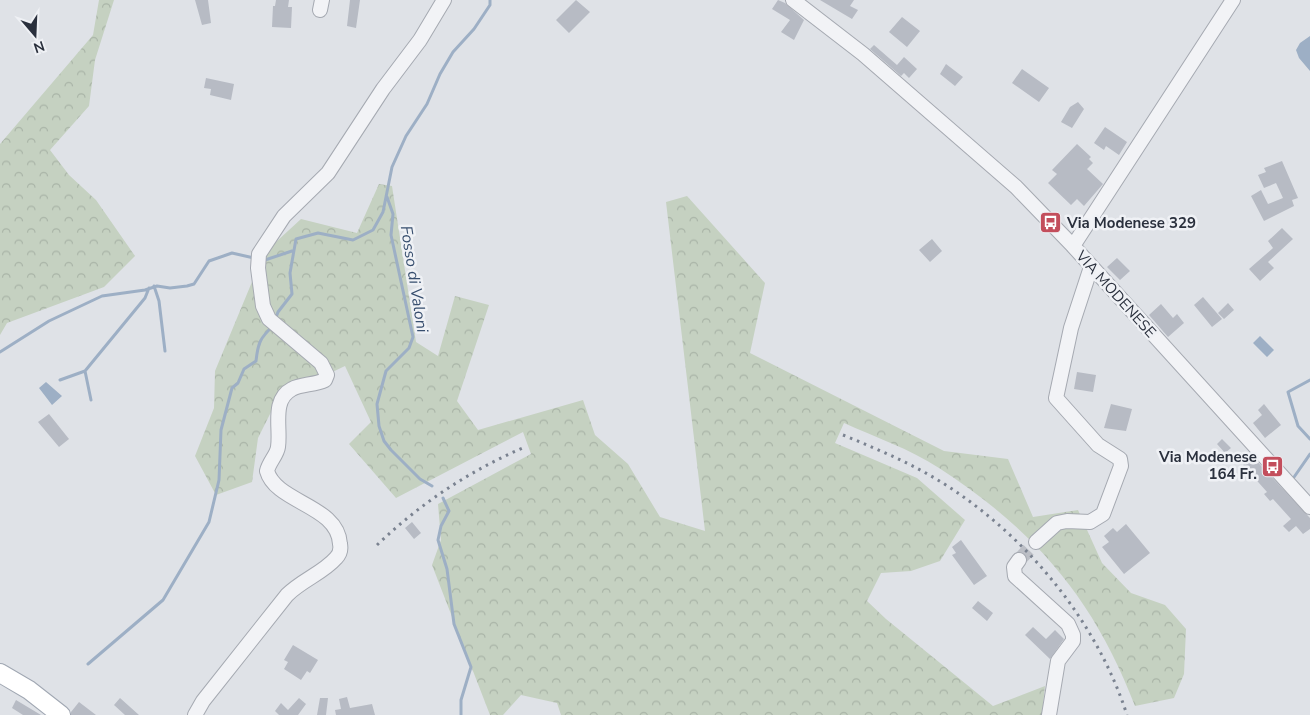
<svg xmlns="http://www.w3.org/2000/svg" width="1310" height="715" font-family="'Nunito Sans',sans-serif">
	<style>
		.forest { fill: url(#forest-crowns) }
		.water { fill: #9dafc5 }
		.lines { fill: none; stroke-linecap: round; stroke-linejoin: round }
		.stream { stroke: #9dafc5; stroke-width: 3 }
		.building { fill: #b7bbc4 }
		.minor-tunnel { stroke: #bbbec5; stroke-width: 14; stroke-dasharray: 14 7; stroke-linecap: butt }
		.minor-casing { stroke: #a5a9b1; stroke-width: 16 }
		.major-casing { stroke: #a0a7b2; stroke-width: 20 }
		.minor { stroke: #f2f3f6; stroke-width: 14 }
		.major { stroke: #fff; stroke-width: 18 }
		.rail { stroke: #7a8290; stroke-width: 3; stroke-dasharray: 2.5 5; stroke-linecap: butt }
		.labels { text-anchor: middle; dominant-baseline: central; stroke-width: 5; stroke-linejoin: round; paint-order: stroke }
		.poi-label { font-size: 15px; font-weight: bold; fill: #2a303d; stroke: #eff1f5; text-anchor: start }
		.street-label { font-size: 15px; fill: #2a303d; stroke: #eff1f5 }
		.water-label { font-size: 16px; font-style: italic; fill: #374e6e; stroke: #eff1f5 }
	</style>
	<defs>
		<pattern id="forest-crowns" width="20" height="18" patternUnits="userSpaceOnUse" patternTransform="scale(1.25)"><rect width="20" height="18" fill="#c5d1c1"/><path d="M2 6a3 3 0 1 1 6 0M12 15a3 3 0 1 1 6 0" fill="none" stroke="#a9b4a7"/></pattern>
	</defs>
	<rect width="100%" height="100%" fill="#dfe2e7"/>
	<!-- forest -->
	<path class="forest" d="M99,0H114L95,60L89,106L50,150L69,175L96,200L135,256L104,287L7,323L0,335V144L93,35Z
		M379,184L392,186L416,342L438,356L455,296L489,305L457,401L478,430L583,400L595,435L628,464L660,517L705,531L666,202L687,196L765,283L750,353L944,451L1008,459L1033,517L1078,510L1102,563L1131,593L1165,605L1186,629L1184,674L1174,698L1135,706C1094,599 1036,531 939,468C910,449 875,437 844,423L835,443L917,478L965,520L940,561L911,571L881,573L867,601L886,619L993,706L1045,686L1042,715H561L557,703L521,695L503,715H490L432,565L441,540L438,504L531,454L523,432L396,498L349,444L371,422L345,366L278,398L258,438L252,482L216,495L195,456L214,408L215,371L264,253L301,219L357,233Z"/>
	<!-- water -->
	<path class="water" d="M1310,36V71L1299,58L1296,50L1300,43Z
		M1260,336L1274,350L1267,357L1253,343Z
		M46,382L62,396L52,405L39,388Z"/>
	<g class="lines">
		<!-- stream -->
		<path class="stream" d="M387,197L393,214L391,235L413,337L409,348L386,371L377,404L379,426L384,441L391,450L420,479L432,486
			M262,261L292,251
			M154,286L159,301L165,351
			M275,320L278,312L292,294L290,273L296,239L318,233L353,240L373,230L383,212L392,167L406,136L427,104L440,74L453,52L474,29L490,5V0
			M0,352L49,321L102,296L145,290L157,286L170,288L187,286L194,284L209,261L232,253L254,258
			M85,371L91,400
			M60,380L85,371L145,298L149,288
			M1310,380L1288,392L1298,426L1310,439
			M1292,480L1310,454
			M443,498L449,511L441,526L438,540L447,569L454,624L471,667L461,700V715
			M88,664L163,600L209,522L219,480L221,430L232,388L238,383L244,369L256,361C258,343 260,338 273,326"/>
	</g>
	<!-- building -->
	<path class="building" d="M195,0H208L211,23L202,25Z
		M276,0H289L288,7H292L291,28L272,27L273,6H275Z
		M350,0H360L356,28L347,26Z
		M576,0L590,12L569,33L556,20Z
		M778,0L785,3L804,20L794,40L781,32L790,20L772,9Z
		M820,0H854L850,6L858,10L852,19Z
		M902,17L920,31L907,47L889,32Z
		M874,45L897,65L904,57L917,69L909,78L904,73L901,76L870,49Z
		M946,64L963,77L955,86L940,74Z
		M1022,69L1049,88L1039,102L1012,83Z
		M206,78L234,84L231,100L210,95L211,89L204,88Z
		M1078,102L1084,109L1072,128L1061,122L1070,107Z
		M1105,127L1127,142L1119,155L1106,146L1104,150L1094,143Z
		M1077,144L1091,157L1089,159L1093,163L1087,169L1103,184L1084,206L1077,199L1071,205L1048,183L1057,174L1052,170Z
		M1282,161L1298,198L1292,200L1294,206L1264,221L1251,196L1261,190L1268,204L1283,198L1276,183L1264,188L1258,175L1266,172L1264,168Z
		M1282,228L1293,239L1268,262L1274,268L1260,281L1249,269L1273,248L1268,241Z
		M932,239L942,251L930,262L919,250Z
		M1117,258L1130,271L1120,280L1107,267Z
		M1203,297L1222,319L1212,327L1194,305Z
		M1228,303L1234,310L1224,319L1218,313Z
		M1161,304L1173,318L1177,314L1184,323L1168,337L1149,315Z
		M1077,372L1096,375L1093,392L1074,389Z
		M1111,404L1132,409L1126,431L1104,428Z
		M1264,404L1281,425L1265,438L1253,423L1262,415L1258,410Z
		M49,414L69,439L59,447L38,422Z
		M1222,439L1231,448L1225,453L1217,444Z
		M1252,456L1310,518V529L1303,534L1296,526L1289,532L1283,526L1291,519L1273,499L1270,501L1264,494L1267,492L1243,465Z
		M412,522L421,533L414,539L405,528Z
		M1126,524L1150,553L1124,574L1102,547L1109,542L1104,536L1113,528L1117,532Z
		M961,540L987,576L974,585L952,555L956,553L952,547Z
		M978,601L993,613L987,621L972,608Z
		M1033,627L1046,639L1055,630L1064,639L1050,659L1025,635Z
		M293,645L318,660L310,673L307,671L301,680L284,669L288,662L284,660Z
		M347,697L350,708L372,704L375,715H336L335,710L341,709L339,699Z
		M120,698L139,715H125L114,705Z
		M299,698L306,704L298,715H279L275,711L281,703L288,710Z
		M320,698H328L326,715H317Z
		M16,700L41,715H23L12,708Z
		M79,702L96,715H71V712Z"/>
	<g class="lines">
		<!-- minor-tunnel -->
		<path class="minor-tunnel" d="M1019,560L1036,542"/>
		<defs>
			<path id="minor" d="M793,0L863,54L1016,187L1073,246L1310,507
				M320,10L322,0
				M1073,246L1233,0
				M1036,542L1057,523L1067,521L1090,522L1103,514L1121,466L1120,459L1098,445L1056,398L1071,328L1091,267
				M1019,560L1014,567L1015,576L1068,624L1073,635V641L1058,661L1049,715
				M195,715L203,701L287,595C302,580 323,573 336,558C340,554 341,549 340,544C338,505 276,503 267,471C269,462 277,455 278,447C281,428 271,400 292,389C301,384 315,385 325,380L327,375L321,363L269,319L263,306L258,268L259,254L284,216L328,173L383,89L420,40L444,0"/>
			<path id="major" d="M0,673L29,690L61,715"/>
		</defs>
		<!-- minor casing -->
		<use href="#minor" class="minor-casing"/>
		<!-- major casing -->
		<use href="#major" class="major-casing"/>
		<!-- minor -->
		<use href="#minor" class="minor"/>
		<!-- major -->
		<use href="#major" class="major"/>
		<!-- rail -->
		<path class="rail" d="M843,435C882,451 920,467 955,491C1033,544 1098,625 1127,715
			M377,545C421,503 469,471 525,447"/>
	</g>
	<!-- icons -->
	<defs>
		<symbol id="bus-square" viewBox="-11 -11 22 22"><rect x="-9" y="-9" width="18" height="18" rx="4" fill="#c34e5c" stroke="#eff1f5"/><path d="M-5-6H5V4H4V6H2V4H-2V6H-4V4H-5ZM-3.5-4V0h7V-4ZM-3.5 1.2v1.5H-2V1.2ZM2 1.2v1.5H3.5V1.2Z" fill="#fff"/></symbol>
	</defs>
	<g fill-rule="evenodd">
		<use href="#bus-square" x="1038" y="210" width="25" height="25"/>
		<use href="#bus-square" x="1260" y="454" width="25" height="25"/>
	</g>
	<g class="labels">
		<!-- poi labels -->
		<g class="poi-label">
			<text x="1067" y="223">Via Modenese 329</text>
			<text x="1257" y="457" text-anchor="end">Via Modenese<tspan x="1257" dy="17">164 Fr.</tspan></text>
		</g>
		<!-- street labels -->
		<g class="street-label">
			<text transform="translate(1116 294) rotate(48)">VIA MODENESE</text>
		</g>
		<!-- water labels -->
		<g class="water-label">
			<text transform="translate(414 279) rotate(81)">Fosso di Valoni</text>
		</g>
	</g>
	<!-- north arrow -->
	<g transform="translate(35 35) rotate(161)" stroke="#eff1f5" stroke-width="4" paint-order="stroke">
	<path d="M0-4L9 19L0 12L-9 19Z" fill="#2a303d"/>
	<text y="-8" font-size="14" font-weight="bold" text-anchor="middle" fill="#2a303d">N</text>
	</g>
</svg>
